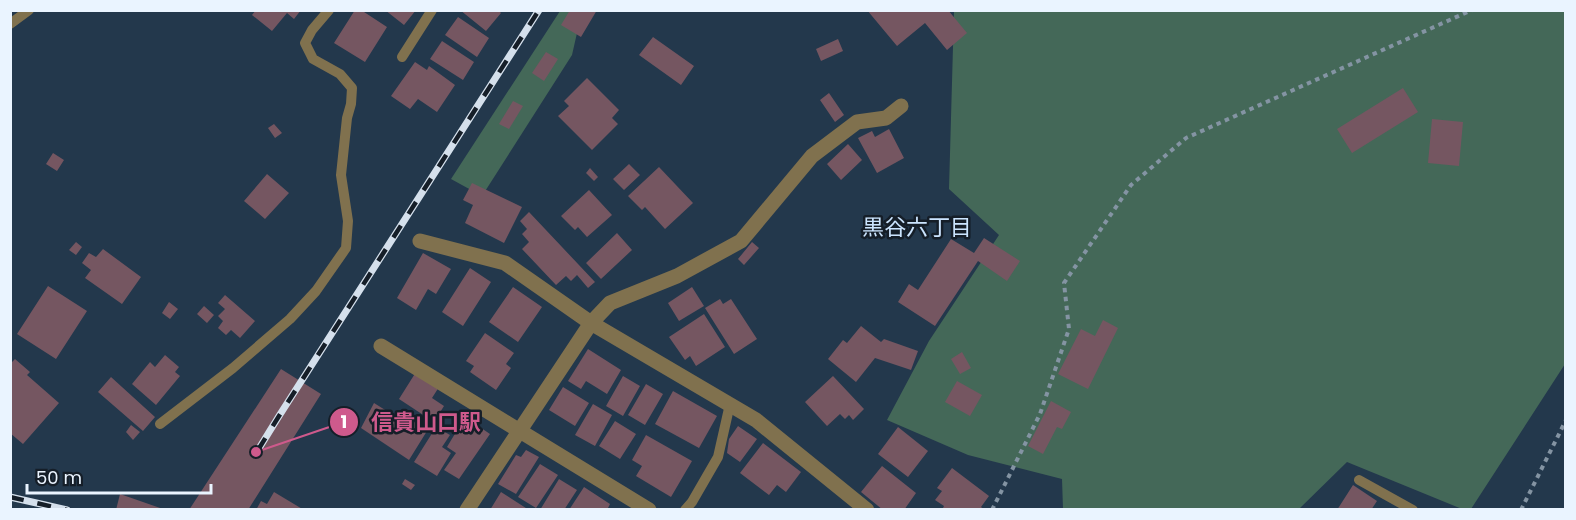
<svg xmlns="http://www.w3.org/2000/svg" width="1576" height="520" font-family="Poppins,'Noto Sans JP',sans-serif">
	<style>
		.green { fill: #446858 }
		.building { fill: #755661 }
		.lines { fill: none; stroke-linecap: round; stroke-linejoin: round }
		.path { stroke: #8494a3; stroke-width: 4; stroke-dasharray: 4.5 4.5; stroke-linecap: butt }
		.service { stroke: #80714e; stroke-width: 10 }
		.minor { stroke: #80714e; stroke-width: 15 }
		.rail-casing { stroke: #d5e0ec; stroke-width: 7 }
		.rail { stroke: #151e28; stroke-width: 4.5; stroke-dasharray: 14; stroke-linecap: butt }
		.labels { text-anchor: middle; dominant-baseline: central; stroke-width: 5; stroke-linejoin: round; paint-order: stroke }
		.neighbourhood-label { font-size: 22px; fill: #cbe4fe; stroke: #151e28 }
		.leader { fill: none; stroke: #ce5a8c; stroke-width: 2 }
		.callout-dot { fill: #ce5a8c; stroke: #151e28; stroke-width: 2 }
		.mark-label { font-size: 18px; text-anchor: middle; font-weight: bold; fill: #fff }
		.callout-label { font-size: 22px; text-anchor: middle; font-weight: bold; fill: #ce5a8c; stroke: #151e28; stroke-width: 5; stroke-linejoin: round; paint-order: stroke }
	</style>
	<rect width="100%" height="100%" fill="#23384c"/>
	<!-- green -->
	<path class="green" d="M560,11H582L572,55L482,196L451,179Z
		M954,11H1565V364L1471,509H1462L1347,462L1299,509H1063L1062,479L968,455L887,420L929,341L999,235L949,189Z"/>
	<!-- building -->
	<path class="building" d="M256,10H301L294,19L287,13L272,31L252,15Z
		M355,10H361L387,27L365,62L334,43Z
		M385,10H416L404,25Z
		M460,10H498L501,13L486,31Z
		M570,10H597L581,37L561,25Z
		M867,10H948L967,33L947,50L925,23L897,46Z
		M458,17L489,38L477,57L445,35Z
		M653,37L694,66L681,85L639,55Z
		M838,39L843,51L821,61L816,49Z
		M442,41L474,62L463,80L430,59Z
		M546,52L558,59L544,81L532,73Z
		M415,62L427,70L429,66L455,85L437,112L418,99L410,109L391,96Z
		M587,78L619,110L612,118L618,124L592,150L558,116L569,106L564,101Z
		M1403,88L1418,112L1352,153L1337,129Z
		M829,93L844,115L835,122L820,100Z
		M513,101L523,106L509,129L499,124Z
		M1432,119L1463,122L1459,166L1428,163Z
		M274,124L282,133L275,138L268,128Z
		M889,129L904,158L877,173L858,138L872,131L875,137Z
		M848,144L862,160L841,180L827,164Z
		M53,153L64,160L57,171L46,164Z
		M629,164L640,175L624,190L613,179Z
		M659,167L693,203L665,229L645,207L642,210L628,196Z
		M590,168L598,177L594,181L586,173Z
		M267,174L289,193L265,219L244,201Z
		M472,183L522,207L504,243L465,223L473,205L463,200Z
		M589,190L612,215L587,237L578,227L575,230L561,216Z
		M529,212L595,282L588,288L577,275L571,281L566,276L556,285L522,249L529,242L522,234L527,229L520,221Z
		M617,233L632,250L601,279L586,263Z
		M984,238L1020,261L1007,281L978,261L935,326L898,302L909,284L918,290L951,239L974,253Z
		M76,242L82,247L76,255L69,250Z
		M752,242L759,248L744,265L738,259Z
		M103,249L141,277L122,304L85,278L91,270L82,263L89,253L96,257Z
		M423,253L451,269L436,294L428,289L416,310L397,298Z
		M470,268L491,282L463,326L442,312Z
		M48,286L87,311L56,359L17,334Z
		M513,287L542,307L518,342L489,322Z
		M692,287L704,306L679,321L668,303Z
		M225,295L255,321L240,338L231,330L226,335L218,328L223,321L218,316L225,309L218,303Z
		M720,299L723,304L731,299L757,339L734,354L705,308Z
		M169,302L178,309L170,319L162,313Z
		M204,306L214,315L207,323L197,314Z
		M704,314L725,347L696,366L690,356L685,360L669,337Z
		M1103,320L1118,328L1088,389L1058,374L1081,329L1095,336Z
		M861,326L881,342L884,339L918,351L911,370L875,358L856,382L828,359L843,340L847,343Z
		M485,333L514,353L506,364L511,368L496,390L470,372L474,366L466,361Z
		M588,349L621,370L607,394L586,381L581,389L568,381Z
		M962,352L971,368L960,374L951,359Z
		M165,355L179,367L175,372L180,376L156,405L132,384L150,362L155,367Z
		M15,359L30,372L27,375L59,403L23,444L10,433V364Z
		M281,369L321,394L248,510H189Z
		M416,372L439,387L432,398L444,406L434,422L399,399Z
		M623,376L640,386L623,416L606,406Z
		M833,376L864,409L853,420L849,415L845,419L840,414L827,426L805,402Z
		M111,377L155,417L143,431L98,392Z
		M957,381L982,395L970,416L945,402Z
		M646,384L663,394L645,425L628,415Z
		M563,387L589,403L575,426L549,410Z
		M673,391L717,416L699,448L655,424Z
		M1051,401L1071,412L1062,429L1057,427L1043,454L1028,446Z
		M374,403L398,418L401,413L427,431L409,460L361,428Z
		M593,404L612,415L595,446L575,435Z
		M465,417L490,434L459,479L444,470L456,453L447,447Z
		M615,421L636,434L620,459L599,446Z
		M131,425L140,432L133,440L126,432Z
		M738,426L757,439L740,462L727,453L729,439Z
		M436,427L450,435L442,447L451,453L437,476L414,462Z
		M898,427L928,451L908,477L878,454Z
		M646,435L692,461L671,497L636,476L642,466L632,460Z
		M763,443L801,472L786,492L777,485L769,495L740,473Z
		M526,450L539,457L516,494L498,484L516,455L521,457Z
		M540,464L558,475L536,508L518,497Z
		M882,466L916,493L904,510H883L861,492Z
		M952,468L989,496L981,507L985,510H942L944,506L935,500L942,491L937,488Z
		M405,479L415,485L411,490L402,484Z
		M559,479L577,490L564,510H540Z
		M1353,485L1377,501L1371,510H1337Z
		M584,487L610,504L607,510H569Z
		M274,492L304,510H256L261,501L267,504Z
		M501,492L529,510H490Z
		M120,494L163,509V510H116Z"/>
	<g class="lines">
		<!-- path -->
		<path class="path" d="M992,510L1040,414L1069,329L1064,283L1131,185L1186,138L1472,10
			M1521,510L1566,420"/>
		<!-- service -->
		<path class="service" d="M10,24L29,10
			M402,57L432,10
			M160,424L233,368L290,319L316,291L346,248L348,221L341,175L347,118L351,104L352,88L340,74L313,59L305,43L312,30L329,10
			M1359,480L1413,510
			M685,510L692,502L718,457L730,404"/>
		<!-- minor -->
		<path class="minor" d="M420,241L505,263L591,323L756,420L867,510
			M381,346L649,510
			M467,510L591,323L610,303L677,276L741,241L812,156L857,122L886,118L901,106"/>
		<defs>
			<path id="rail" d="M258,450L279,416L539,10
				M10,497L67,510"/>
		</defs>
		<!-- rail casing -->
		<use href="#rail" class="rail-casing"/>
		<!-- rail -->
		<use href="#rail" class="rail"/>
	</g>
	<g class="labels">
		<!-- neighbourhood labels -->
		<g class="neighbourhood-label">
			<text x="917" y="227">黒谷六丁目</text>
		</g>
	</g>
	<!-- callouts -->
	<path class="leader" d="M256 452L344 422"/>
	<g class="callout-dot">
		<circle cx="256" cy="452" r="6"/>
		<circle cx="344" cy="422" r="15"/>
	</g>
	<g class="mark-label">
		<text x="344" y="428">1</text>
	</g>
	<g class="callout-label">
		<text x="426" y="430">信貴山口駅</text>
	</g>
	<!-- border -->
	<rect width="1576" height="520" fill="none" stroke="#eaf4ff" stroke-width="24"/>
	<!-- scale -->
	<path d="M27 484v9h184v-9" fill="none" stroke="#eaf4ff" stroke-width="3"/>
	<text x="36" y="484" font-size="18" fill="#eaf4ff" stroke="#151e28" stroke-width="4.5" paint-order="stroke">50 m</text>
</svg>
